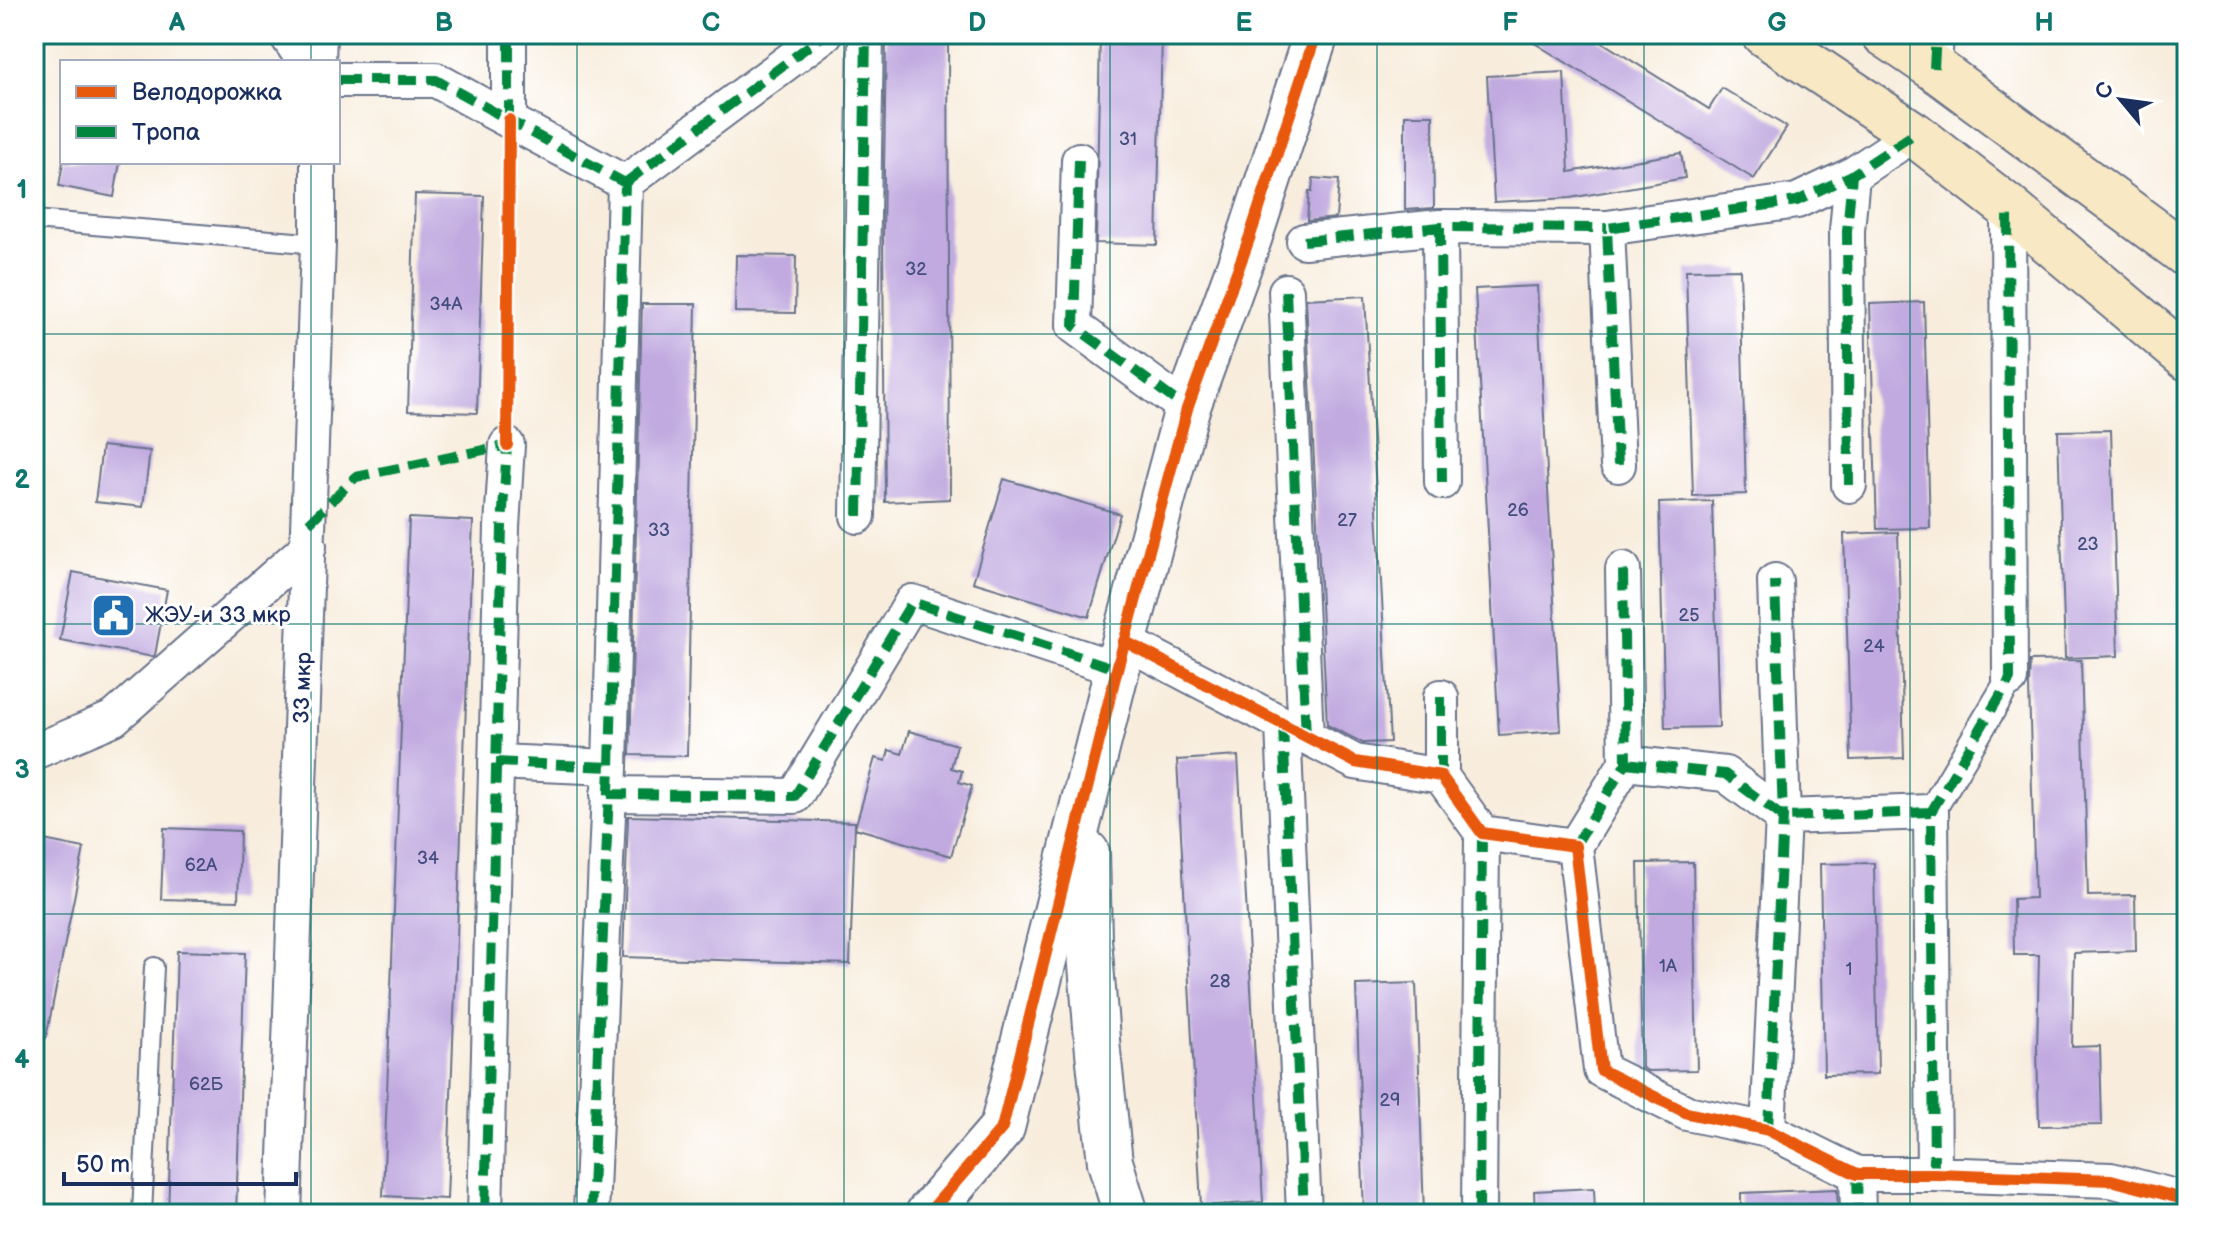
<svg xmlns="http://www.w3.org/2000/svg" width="2221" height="1248" font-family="'Balsamiq Sans',sans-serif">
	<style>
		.building { fill: #c1aae0 }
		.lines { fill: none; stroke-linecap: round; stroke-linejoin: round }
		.service-casing { stroke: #68728a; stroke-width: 22 }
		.pedestrian-casing { stroke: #68728a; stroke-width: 30 }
		.minor-casing { stroke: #68728a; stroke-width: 38 }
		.tertiary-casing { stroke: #68728a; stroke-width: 48 }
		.secondary-casing { stroke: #68728a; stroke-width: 48 }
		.service { stroke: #fff; stroke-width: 18 }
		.pedestrian { stroke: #fff; stroke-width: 26 }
		.minor { stroke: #fff; stroke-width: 34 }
		.tertiary { stroke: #fff; stroke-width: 44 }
		.secondary { stroke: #f8e8c3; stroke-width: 44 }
		.quiet { stroke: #00873e; stroke-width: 10; stroke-dasharray: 20 10; stroke-linecap: butt }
		.cycleway-casing { stroke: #fff; stroke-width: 17 }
		.cycleway { stroke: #e8590c; stroke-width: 12 }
		.grid { fill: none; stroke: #0f766e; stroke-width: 2; stroke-opacity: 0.55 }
		.labels { text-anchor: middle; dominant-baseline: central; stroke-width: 6; stroke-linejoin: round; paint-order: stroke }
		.number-label { font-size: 18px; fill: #444e7e }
		.poi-label { font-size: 22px; fill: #1b2f5e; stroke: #fff; text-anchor: start }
		.street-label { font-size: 22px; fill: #1b2f5e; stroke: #fff }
		.neatline { fill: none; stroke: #0f766e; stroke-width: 3 }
		.grid-label { font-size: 26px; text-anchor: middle; font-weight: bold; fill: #0f766e }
	</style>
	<rect width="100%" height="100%" fill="#fff"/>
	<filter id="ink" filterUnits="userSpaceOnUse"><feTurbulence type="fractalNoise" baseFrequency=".0125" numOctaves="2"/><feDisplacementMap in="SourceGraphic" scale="16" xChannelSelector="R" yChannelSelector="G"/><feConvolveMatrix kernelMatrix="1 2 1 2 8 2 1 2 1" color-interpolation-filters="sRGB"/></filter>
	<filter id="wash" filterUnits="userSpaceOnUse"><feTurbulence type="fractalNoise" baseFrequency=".006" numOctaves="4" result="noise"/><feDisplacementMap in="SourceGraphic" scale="32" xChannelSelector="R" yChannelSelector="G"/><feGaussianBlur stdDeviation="1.8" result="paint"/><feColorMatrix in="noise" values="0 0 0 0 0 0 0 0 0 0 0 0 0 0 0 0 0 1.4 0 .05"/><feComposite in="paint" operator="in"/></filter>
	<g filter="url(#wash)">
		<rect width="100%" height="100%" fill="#f8eddd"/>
		<g id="blocks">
			<!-- building -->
			<path class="building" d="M1100,34H1162L1157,245L1096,243Z
				M1520,34H1589L1709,109L1722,88L1787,127L1754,179Z
				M948,35L950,499L885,502L883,236L886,38Z
				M1564,72L1569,172L1681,153L1685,178L1570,198L1494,202L1487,76Z
				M1405,115H1433L1434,208L1405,210Z
				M63,162H120L114,197L59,186Z
				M1313,178L1339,180L1336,218L1307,221L1309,192H1312Z
				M415,194L484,196L477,413L408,411Z
				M736,255L796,256L795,313L735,312Z
				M1740,269L1746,494L1693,496L1686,270Z
				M1537,286L1561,731L1499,735L1475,289Z
				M1365,296L1390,742L1363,743L1327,725L1306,299Z
				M1924,302L1930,528L1877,529L1870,304Z
				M642,304H696L687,756L630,755Z
				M2111,430L2118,656L2065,658L2058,431Z
				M102,446L150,451L143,507L95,502Z
				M1004,479L1120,514L1089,617L973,582Z
				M1712,501L1719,727L1665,728L1659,503Z
				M409,518L473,521L447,1199L383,1196Z
				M1898,532L1904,758L1851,760L1844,534Z
				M73,572L167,590L155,655L153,657L60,640Z
				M2081,660L2088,896L2135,895L2136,951L2074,953L2072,1047L2100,1046L2102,1125L2039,1126L2037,1049L2039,955H2014L2013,899L2035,898L2029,685L2030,661Z
				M909,731L957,745L951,768L962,771L959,782L972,786L951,856L855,828L875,758L886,761L889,750L902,754Z
				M1238,756L1263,1202L1201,1206L1177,760Z
				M628,816L855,822L850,964L623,957Z
				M164,828L240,831L238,901L161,899Z
				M34,838L84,848L46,1038L34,1037Z
				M1693,862L1697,1070L1648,1071L1642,1068L1638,863Z
				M1874,863L1878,1074L1824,1075L1820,864Z
				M177,951L245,953L236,1214H168Z
				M1416,983L1424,1214H1364L1356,985Z
				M1594,1188L1595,1214H1535L1534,1191Z
				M1837,1189L1838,1214H1741V1193Z"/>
		</g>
	</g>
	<g filter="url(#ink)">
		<use href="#blocks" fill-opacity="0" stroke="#68728a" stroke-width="2"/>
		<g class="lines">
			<defs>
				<path id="service" d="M34,220L318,244
					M142,1214L154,967"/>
				<path id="pedestrian" d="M1931,812L2010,679"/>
				<path id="minor" d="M286,34L305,62
					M318,62L319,34
					M1934,68L1936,34
					M338,80H436L509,120V34
					M491,111L625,183
					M1079,160L1074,326L1187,409
					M625,183L825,34
					M2008,207L2010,679
					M1440,227L1442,482
					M1304,241L1440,227L1607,228
					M1286,291L1306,737
					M1618,465L1607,228L1797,201L1852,175L1914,134
					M1849,485L1847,231L1852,175
					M858,516L866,34
					M1124,641L1355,762L1441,776L1482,833L1575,846L1601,1070L1687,1113L1768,1130L1857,1174H1934L2111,1180L2187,1200
					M1283,725L1304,1214
					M34,752L114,718L309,546
					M496,762L610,767
					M1626,763L1725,774L1783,817L1931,812L1934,1174
					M1441,776V697
					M608,794L795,796L912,602L1117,669
					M1575,846L1626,763L1623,569
					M1768,1130L1783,817L1775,581
					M1857,1174L1858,1214
					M1479,1213L1482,833
					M284,1214L318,244V162
					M485,1214L502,527L507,445
					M591,1214L610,767L625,183"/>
				<path id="tertiary" d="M1087,853L1089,940L1098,1052L1110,1162L1126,1214
					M928,1214L1002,1128L1117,669L1187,409L1249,239L1316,34"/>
				<path id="secondary" d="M1764,34L1914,134L2008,207L2187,358
					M1884,34L1934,68L2187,255"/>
			</defs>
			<!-- service casing -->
			<use href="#service" class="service-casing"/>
			<!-- pedestrian casing -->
			<use href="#pedestrian" class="pedestrian-casing"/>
			<!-- minor casing -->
			<use href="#minor" class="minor-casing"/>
			<!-- tertiary casing -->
			<use href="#tertiary" class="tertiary-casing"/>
			<!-- secondary casing -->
			<use href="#secondary" class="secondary-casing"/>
			<!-- service -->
			<use href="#service" class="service"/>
			<!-- pedestrian -->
			<use href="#pedestrian" class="pedestrian"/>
			<!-- minor -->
			<use href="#minor" class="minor"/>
			<!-- tertiary -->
			<use href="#tertiary" class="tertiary"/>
			<!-- secondary -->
			<use href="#secondary" class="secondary"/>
			<!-- quiet -->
			<path class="quiet" d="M1934,68L1936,34
				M338,80H436L509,120V34
				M505,118L625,183
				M1079,160L1074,326L1187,409
				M625,183L825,34
				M1440,227L1442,482
				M1304,241L1440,227L1607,228
				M1286,291L1306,737
				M1618,465L1607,228L1797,201L1852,175L1914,134
				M1849,485L1847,231L1852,175
				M858,516L866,34
				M309,523L356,477L507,445L502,527L485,1214
				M1283,725L1304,1214
				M496,762L610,767
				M1626,763L1725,774L1783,817L1931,812
				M1441,776V697
				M608,794L795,796L912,602L1117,669
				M1575,846L1626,763L1623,569
				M1768,1130L1783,817L1775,581
				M1857,1174L1858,1214
				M1934,1174L1931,812L2010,679L2008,207
				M1479,1213L1482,833
				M591,1214L610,767L625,183"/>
			<defs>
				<path id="cycleway" d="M507,445L509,120
					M1124,641L1355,762L1441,776L1482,833L1575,846L1601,1070L1687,1113L1768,1130L1857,1174H1934L2111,1180L2187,1200
					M928,1214L1002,1128L1117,669L1187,409L1249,239L1316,34"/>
			</defs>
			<!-- cycleway casing -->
			<use href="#cycleway" class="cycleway-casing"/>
			<!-- cycleway -->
			<use href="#cycleway" class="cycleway"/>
		</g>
	</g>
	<!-- grid -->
	<path class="grid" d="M311,34V62M577,34V1214M844,34V1214M1110,34V1214M1377,34V1214M1644,34V1214M1910,34V1214M311,162V1214M34,334H2187M34,624H2187M34,914H2187"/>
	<!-- icons -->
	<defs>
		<symbol id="civic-square" viewBox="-11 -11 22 22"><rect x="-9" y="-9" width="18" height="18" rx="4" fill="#1f6fb2" stroke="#fff"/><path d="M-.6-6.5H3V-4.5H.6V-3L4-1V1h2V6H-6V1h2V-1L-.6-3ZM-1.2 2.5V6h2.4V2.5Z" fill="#fff"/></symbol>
	</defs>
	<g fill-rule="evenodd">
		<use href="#civic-square" x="88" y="590" width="51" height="51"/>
	</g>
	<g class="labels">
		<!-- number labels -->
		<g class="number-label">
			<text x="1128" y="139">31</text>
			<text x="916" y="269">32</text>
			<text x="446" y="304">34А</text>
			<text x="1518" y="510">26</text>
			<text x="1347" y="520">27</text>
			<text x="659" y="530">33</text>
			<text x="2088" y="544">23</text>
			<text x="1689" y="615">25</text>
			<text x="1874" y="646">24</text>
			<text x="428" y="858">34</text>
			<text x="201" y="865">62А</text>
			<text x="1668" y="966">1А</text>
			<text x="1849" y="969">1</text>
			<text x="1220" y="981">28</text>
			<text x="206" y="1084">62Б</text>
			<text x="1390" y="1100">29</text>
		</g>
		<!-- poi labels -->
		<g class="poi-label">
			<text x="145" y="615">ЖЭУ-и 33 мкр</text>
		</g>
		<!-- street labels -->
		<g class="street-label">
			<text transform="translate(303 688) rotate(-88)">33 мкр</text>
		</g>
	</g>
	<!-- margin -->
	<rect width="2221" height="1248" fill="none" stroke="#fff" stroke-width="88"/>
	<!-- legend -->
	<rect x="60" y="60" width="280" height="104" fill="#ffffff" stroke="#a4acbf" stroke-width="2"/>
	<rect x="76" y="86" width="40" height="12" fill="#e8590c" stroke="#a4acbf" stroke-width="2"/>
	<text x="132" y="100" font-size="24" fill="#1b2f5e">Велодорожка</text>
	<rect x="76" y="126" width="40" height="12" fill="#00873e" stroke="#a4acbf" stroke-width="2"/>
	<text x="132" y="140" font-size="24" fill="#1b2f5e">Тропа</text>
	<!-- north arrow -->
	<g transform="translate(2121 100) rotate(299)" stroke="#ffffff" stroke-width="6" paint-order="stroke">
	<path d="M0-6L14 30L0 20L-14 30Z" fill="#1b2f5e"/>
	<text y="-12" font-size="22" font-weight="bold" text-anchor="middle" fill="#1b2f5e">С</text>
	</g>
	<!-- scale -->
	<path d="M64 1172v12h232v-12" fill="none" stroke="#1b2f5e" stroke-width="4"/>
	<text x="76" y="1172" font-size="24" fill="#1b2f5e" stroke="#ffffff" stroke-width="6" paint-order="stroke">50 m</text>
	<rect x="44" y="44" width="2133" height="1160" class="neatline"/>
	<g class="grid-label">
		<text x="177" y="31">A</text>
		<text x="444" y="31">B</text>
		<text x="711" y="31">C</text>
		<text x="977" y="31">D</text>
		<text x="1244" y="31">E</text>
		<text x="1510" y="31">F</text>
		<text x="1777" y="31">G</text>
		<text x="2044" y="31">H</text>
		<text x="22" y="198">1</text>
		<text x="22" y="488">2</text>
		<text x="22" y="778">3</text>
		<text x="22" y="1068">4</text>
	</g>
</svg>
